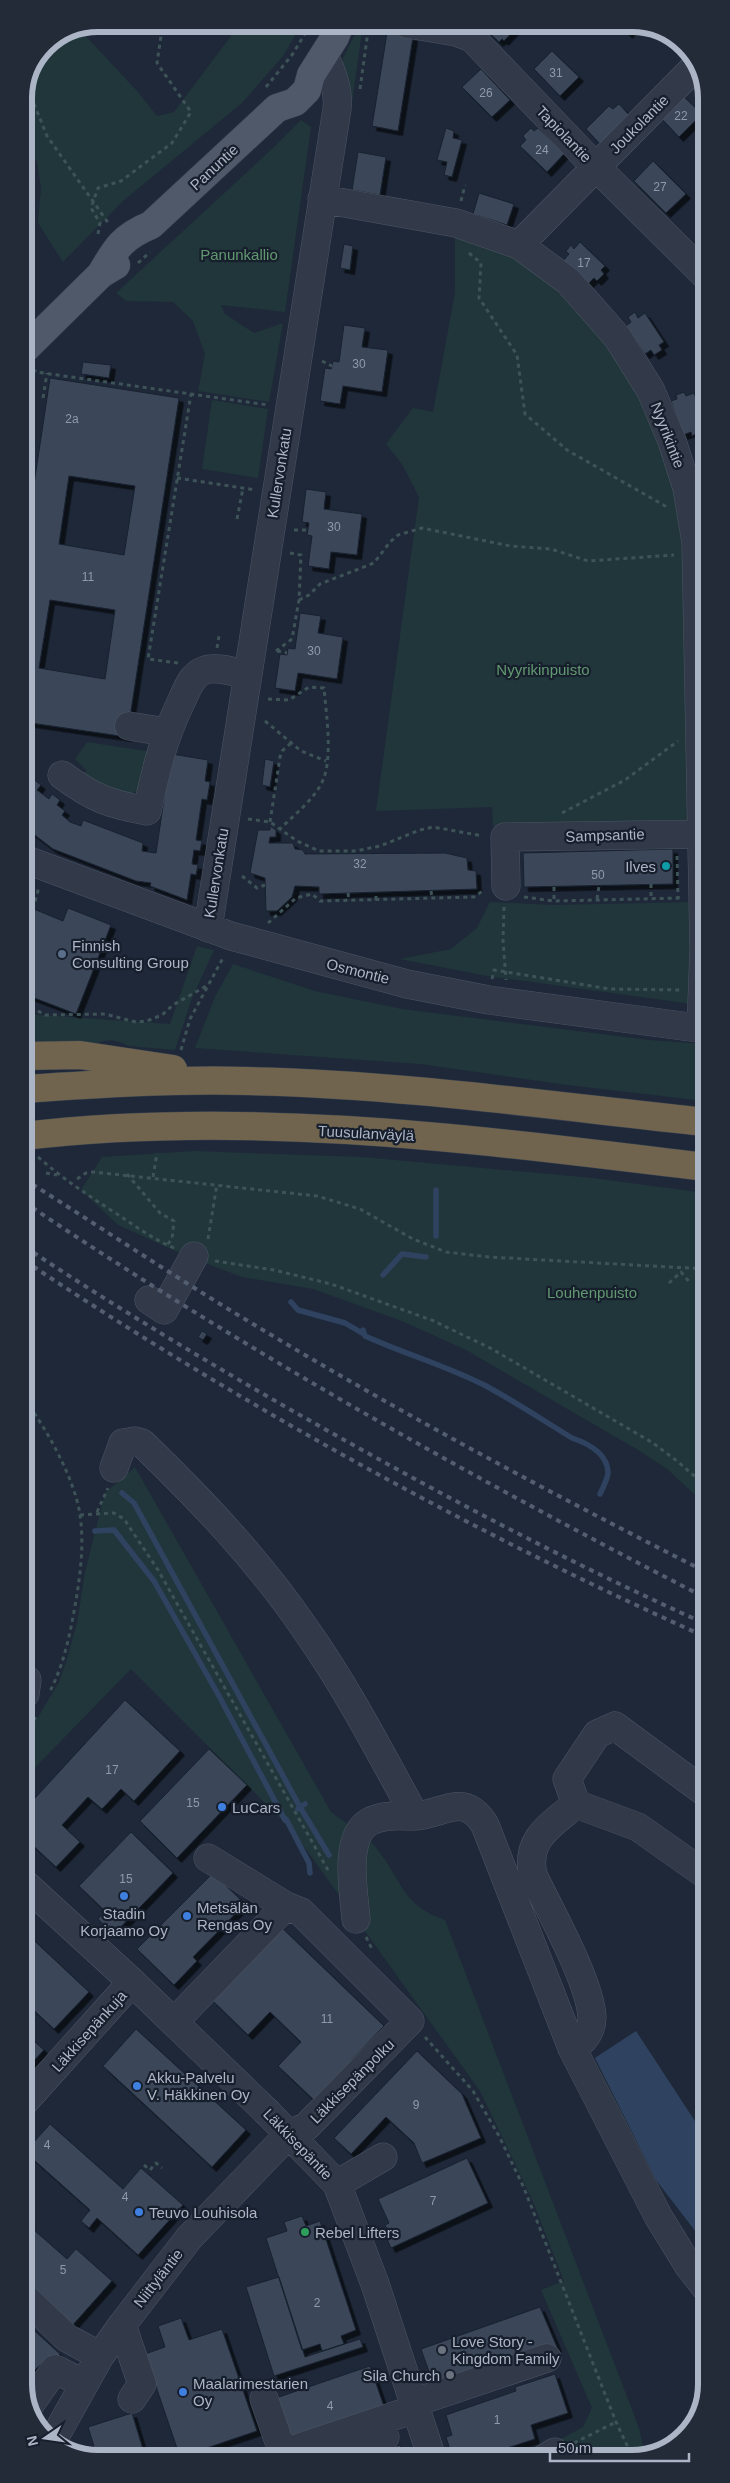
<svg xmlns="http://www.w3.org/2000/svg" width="730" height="2483" font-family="Helvetica,sans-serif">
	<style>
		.green { fill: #20363a }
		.water { fill: #2f4361 }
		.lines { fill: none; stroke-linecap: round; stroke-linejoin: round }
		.stream { stroke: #2f4361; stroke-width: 5.5 }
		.building { fill: #3a4659; stroke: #19212f; fill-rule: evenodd; filter: url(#shadow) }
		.minor-casing { stroke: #4c5564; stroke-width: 29 }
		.major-casing { stroke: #3b4352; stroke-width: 29 }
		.highway-casing { stroke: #394250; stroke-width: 29 }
		.path { stroke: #3e5357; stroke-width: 3; stroke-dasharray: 4 4; stroke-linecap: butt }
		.minor { stroke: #323a49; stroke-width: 28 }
		.major { stroke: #4f5969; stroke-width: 28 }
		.highway { stroke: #70644e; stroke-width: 28 }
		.rail { stroke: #535e71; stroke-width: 4; stroke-dasharray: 5 5; stroke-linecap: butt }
		.culture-dot { fill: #0f9aa8; stroke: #171f2d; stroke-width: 2 }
		.service-dot { fill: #5c6f8a; stroke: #171f2d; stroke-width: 2 }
		.shop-dot { fill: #3f7fe0; stroke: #171f2d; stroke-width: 2 }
		.leisure-dot { fill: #2e9e5b; stroke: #171f2d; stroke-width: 2 }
		.worship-dot { fill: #6b7280; stroke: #171f2d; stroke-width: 2 }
		.labels { text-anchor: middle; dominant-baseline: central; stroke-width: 4.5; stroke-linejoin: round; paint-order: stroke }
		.number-label { font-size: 12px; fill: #9099ab }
		.street-label { font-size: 15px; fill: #acb5c6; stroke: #171f2d }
		.park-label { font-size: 15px; fill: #629870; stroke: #171f2d }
		.poi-label { font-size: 15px; fill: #acb5c6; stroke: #171f2d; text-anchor: start }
		.rim { fill: none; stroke: #acb5c6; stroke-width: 6 }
	</style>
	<defs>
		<filter id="shadow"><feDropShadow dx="4.5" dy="4.5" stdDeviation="0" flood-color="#0009"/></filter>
	</defs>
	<rect width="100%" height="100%" fill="#1e2839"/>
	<!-- green -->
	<path class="green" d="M240,24H302L283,56L242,103L123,201L63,262L38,223L41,188L37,162L24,146V99L46,46L81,31L138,92L157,116L174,112Z
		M362,31L352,103L347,102L349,81L343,66V58L354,36Z
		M301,120L311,127L285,312L221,305L225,314L254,333L283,323L269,402L198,391L205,354L193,321L173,302L126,301L116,293L274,147Z
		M455,230L515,252L598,324L644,395L681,489L692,820L493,826L492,807L376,811L419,497L402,464L386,444L413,408L433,412L455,293Z
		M212,400L268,409L258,478L202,469Z
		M87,742L152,752L144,786L118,802L81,773L87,771L75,759Z
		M490,902L553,905L695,902L692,1004L487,976L400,959L451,949L477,928Z
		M197,946L214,950L192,998L175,1050L128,1046C118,1040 108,1039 98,1043L24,1042V1014L170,1024Z
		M233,964L315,991L402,1009L649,1040L705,1044V1101L567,1085L420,1064L195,1048L215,997Z
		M194,1151L362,1157L593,1178L705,1193L706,1505L667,1469L638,1450L466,1350L402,1321L313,1289L242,1277L189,1257L118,1225L81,1190L102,1157Z
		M135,1467L331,1812C345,1823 366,1834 377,1849C403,1881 400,1904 445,1920L639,2428L646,2458H547L539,2451L583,2427L592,2408L541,2290L564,2281L531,2197L480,2091L300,1841L279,1817L131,1669L25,1778V1739L59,1682L67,1659L77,1623L85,1572L105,1493Z"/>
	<!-- water -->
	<path class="water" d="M636,2031L706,2138V2245L656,2180L595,2058Z"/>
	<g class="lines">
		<!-- stream -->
		<path class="stream" d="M436,1236V1190
			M383,1275L402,1254L426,1257
			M291,1302L298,1310L345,1323L362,1333
			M363,1330L365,1336C405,1354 447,1366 486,1386C516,1402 544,1421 572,1438C587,1443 607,1453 608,1472C608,1478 603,1488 600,1494
			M122,1493L134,1503L300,1807L298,1809
			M95,1531L114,1530L154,1581L219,1696L285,1820
			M305,1804L300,1807L329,1855
			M286,1819L309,1863L310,1873"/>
	</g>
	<!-- building -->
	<path class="building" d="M486,24H520L504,41L502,39L499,42L483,27Z
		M619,24H637L628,34Z
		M387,33L413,37L398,131L372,126Z
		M552,51L579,77L560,96L534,69Z
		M481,69L510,100L492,117L462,87Z
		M682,95L702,114L679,137L660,117Z
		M619,104L630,116L601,145L586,129L609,106L613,109Z
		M446,128L454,131L453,138L462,140L452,177L444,175L447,162L437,160Z
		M531,128L534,131L538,128L564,154L547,172L520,146L526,140L523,136Z
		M358,152L386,157L380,195L352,190Z
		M653,161L686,194L666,213L634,181Z
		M479,193L514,204L507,225L473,214Z
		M705,226V240L698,233Z
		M580,242L605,266L601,270L604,274L597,281L594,278L588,284L563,261L569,254L566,251L571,245L574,249Z
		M344,244L353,246L350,270L340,268Z
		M635,312L638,318L645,313L664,342L659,345L662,350L654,355L651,350L645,354L626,326L631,322L628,317Z
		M344,325L365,328L362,347L388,350L382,392L343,386L340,404L320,401L325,368L331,369L333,361L339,362Z
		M83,362L111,365L109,378L81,374Z
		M50,378L179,398L127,737L24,722V550ZM69,476L135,486L124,555L59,544ZM50,600L115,610L105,679L39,668Z
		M684,392L686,396L694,393L705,423V427L697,430L698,433L692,436L691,432L683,435L671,401L677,399L676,395Z
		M705,485V518L699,486Z
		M306,489L326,492L324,509L362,514L357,555L331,552L329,569L308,566L312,536L307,535L309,523L302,522Z
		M300,613L321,616L318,633L343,637L337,679L298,673L295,691L275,688L280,654L287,655L288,648L295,649Z
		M166,753L208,760L205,781L210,782L208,795L207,800L202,799L196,840L202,841L200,851L194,850L192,864L198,865L196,875L191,874L187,900L150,886L151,883L136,881L53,849L24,827V780L29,784L33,779L41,785L37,790L49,799L52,794L60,800L57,805L65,811L62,815L70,822L81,826L83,820L143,843L142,851L156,853L167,779Z
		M265,759L274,761L270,787L262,785Z
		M270,826L276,830V837H270L269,843H293L295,849L303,850L305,854L445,853L467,858L468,870L476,871L477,889L319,894V887L295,886L292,897L277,911H266L265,878L250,873L258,830H270Z
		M673,849V884L524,887L523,853Z
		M24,905L63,921L68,908L111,925L76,1014L24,994Z
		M202,1331L207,1334L203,1340L198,1337Z
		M125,1700L180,1751L134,1801L121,1789L102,1809L88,1797L62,1825L80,1842L56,1867L25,1838V1809Z
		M209,1749L247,1785L177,1858L140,1821Z
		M131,1832L173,1873L114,1934L98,1919L105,1911L79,1886Z
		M213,1873L245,1904L193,1957L197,1961L174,1985L137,1949Z
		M281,1927L384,2026L314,2100L278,2066L301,2042L270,2012L248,2035L212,2000Z
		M25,1932L89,1992L54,2029L25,2002Z
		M136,2029L246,2130L212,2167L103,2066Z
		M25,2033L44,2050L25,2070Z
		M417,2051L462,2094L481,2138L422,2163L414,2143L386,2117L351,2154L334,2138Z
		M50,2124L123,2189L141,2168L183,2205L138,2255L97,2218L89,2228L81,2221L90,2210L25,2152Z
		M467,2158L488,2203L391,2248L386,2237L390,2235L385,2225L389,2223L378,2199Z
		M302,2216L306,2226L320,2221L356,2330L341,2336L344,2344L322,2351L320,2344L302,2350L266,2238L287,2231L284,2222Z
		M25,2222L67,2259L76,2249L112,2281L71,2327L25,2286Z
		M279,2277L305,2357L360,2339L363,2347L274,2376L246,2287Z
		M540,2307L557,2347L435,2389L421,2349Z
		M181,2318L189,2340L222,2329L257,2431L180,2457L145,2354L165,2347L158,2326Z
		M25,2322L60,2354L54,2362L47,2358L25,2380Z
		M370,2366L386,2412L289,2445L273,2399Z
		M555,2374L568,2413L531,2425L535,2439L476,2458H459L455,2448L450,2450L446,2437L452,2435L446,2415L516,2391L515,2387Z
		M132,2413L146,2459H98L88,2427Z
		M400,2445L405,2458H360Z"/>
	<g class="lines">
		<defs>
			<path id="minor" d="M408,24L456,32L472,38L590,161L705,275
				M322,199L456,223L519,245L568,281L618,338L651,391L672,441L687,488L696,542L704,949L701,1029
				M519,245L695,67
				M129,726L166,732
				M62,775C93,798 109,804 147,811C156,769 163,739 182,700C187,689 192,674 205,670C217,666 234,672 247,675
				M24,859L231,936L407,984L489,1000L705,1029
				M506,886L505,837L705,834
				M208,928L337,109C339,90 333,73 324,56
				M149,1300L164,1310L194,1256
				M114,1468L123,1443L135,1441L142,1443C202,1501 259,1561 306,1630C347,1688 381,1754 415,1816C444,1814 464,1791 485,1825L572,2048L658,2216L688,2265L706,2288
				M25,1694L27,1680
				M706,1793L615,1726L597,1734L567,1779L576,1804L638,1827L706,1875
				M208,1858L286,1906
				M25,1884L132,1982L269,2114L337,2184L375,2284L432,2458
				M356,1919C354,1894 343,1837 369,1822C383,1814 399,1816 415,1816
				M572,2048C584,2042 592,2031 592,2017C590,1981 550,1911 533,1875C525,1839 551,1825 576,1804
				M25,2101L132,1982
				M337,2184L383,2157
				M25,2298L67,2338L100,2356
				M122,2325L142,2384L132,2399
				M264,2399L278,2439L286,2452L415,2409
				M413,2403L547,2358
				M29,2406L55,2369L84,2384
				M52,2442L100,2356L122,2325L189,2238L289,2134L306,2127L410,2021L301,1912L286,1906L174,2022
				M355,2458L351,2449L385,2437
				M545,2458L555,2452"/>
			<path id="major" d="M101,274C116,248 122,237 151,225L277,108L295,102L307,90L311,75L335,37L340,24
				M24,350L101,274L116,265"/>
			<path id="highway" d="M24,1056L80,1055L173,1069
				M24,1089C98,1084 173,1079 247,1081C400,1084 553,1106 705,1122
				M24,1136C251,1109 481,1140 705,1167"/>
		</defs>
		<!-- minor casing -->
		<use href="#minor" class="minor-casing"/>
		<!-- major casing -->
		<use href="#major" class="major-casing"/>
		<!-- highway casing -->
		<use href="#highway" class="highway-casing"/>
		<!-- path -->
		<path class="path" d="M266,87L292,55L311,24
			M28,89L47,136L109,224
			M360,89L369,24
			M699,179L705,173
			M461,201L465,185
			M98,234L100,223L91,208L98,188L121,181L172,143L191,112L157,63L161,36L155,24
			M469,253L481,263L479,298L517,355L525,414L567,450L667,507
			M138,263L150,252
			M322,361L332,366
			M33,369L36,372L268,405
			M43,398L47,373
			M177,478L256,490
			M237,519L243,488
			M294,530H308
			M299,600L309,595L320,584L374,563L390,542L398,535L422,528L510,546L551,549L588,561L674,555
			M217,648L219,636
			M276,651L292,639L299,600L301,555L290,553
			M277,651L287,653
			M178,663L148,659L191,394
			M268,699L289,700L309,687L324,688C326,712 333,757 323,780C315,799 295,814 280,829
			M265,721L301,751L326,761
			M562,813L625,780L678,741
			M248,819L270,822L297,841L319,851H356L380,846L420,830L433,827L483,836
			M270,822L280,757L282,751L290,744
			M677,856L678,898
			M242,876L257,888L265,885
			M651,884V898
			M554,887V901
			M431,891L432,898
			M348,893L349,901
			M524,897L554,901L682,898
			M597,899L599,886
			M376,900V893
			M504,907L503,940L506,980
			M33,909L39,887
			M268,923L296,898L312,894L320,901L474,897L484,890
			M492,979L494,970L610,989L682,990
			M24,1003L45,1015L105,1014L136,1022L147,1021L162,1015L173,1005L208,985
			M181,1050L190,1019L224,956
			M38,1157C63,1179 89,1196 117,1214C135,1226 153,1239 174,1248
			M46,1173L57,1175
			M127,1174L160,1213L174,1221L172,1239L167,1245
			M153,1177L157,1153
			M77,1179L86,1173L93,1172L317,1196L360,1209L413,1239L446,1252L489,1257L706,1269
			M208,1239L217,1184
			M215,1261L274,1270L331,1284L434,1321L492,1349L653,1443L677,1461L706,1486
			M669,1283L681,1272L691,1284
			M25,1400C46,1428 75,1479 80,1515C85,1549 79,1584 73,1617C68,1643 62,1669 49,1693
			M698,1478L706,1481
			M25,1511C34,1553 36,1598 25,1639
			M97,1512L108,1488
			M80,1515L114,1513L124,1519L158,1570L328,1870
			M25,1734L38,1714
			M366,1937L372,1949
			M425,2037L473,2091L499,2136L524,2188L616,2422L633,2458
			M144,2165L150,2170L156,2163L162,2168
			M574,2443L616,2422"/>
		<!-- minor -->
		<use href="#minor" class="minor"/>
		<!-- major -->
		<use href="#major" class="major"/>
		<!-- highway -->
		<use href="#highway" class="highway"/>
		<!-- rail -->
		<path class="rail" d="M24,1179C102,1228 179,1280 258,1327C404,1415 554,1495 706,1572
			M24,1202C242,1349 472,1478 706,1598
			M25,1247C129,1316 237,1380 346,1441C464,1507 583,1569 706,1624
			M25,1261C236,1402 473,1533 706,1637"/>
	</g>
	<!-- markers -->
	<circle class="culture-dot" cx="666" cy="866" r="5"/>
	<circle class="service-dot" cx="62" cy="954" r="5"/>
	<g class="shop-dot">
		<circle cx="222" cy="1807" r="5"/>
		<circle cx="124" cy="1896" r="5"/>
		<circle cx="187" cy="1916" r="5"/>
		<circle cx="137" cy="2086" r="5"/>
		<circle cx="139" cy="2212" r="5"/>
		<circle cx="183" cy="2392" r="5"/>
	</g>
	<circle class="leisure-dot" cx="305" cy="2232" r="5"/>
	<g class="worship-dot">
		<circle cx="442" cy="2350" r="5"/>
		<circle cx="450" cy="2375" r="5"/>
	</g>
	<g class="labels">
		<!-- number labels -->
		<g class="number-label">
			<text x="556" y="73">31</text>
			<text x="486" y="93">26</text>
			<text x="681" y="116">22</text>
			<text x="542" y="150">24</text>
			<text x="660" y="187">27</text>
			<text x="584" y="263">17</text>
			<text x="359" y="364">30</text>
			<text x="72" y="419">2a</text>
			<text x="334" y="527">30</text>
			<text x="88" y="577">11</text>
			<text x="314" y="651">30</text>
			<text x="360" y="864">32</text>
			<text x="598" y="875">50</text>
			<text x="112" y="1770">17</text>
			<text x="193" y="1803">15</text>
			<text x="126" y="1879">15</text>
			<text x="327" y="2019">11</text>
			<text x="416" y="2105">9</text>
			<text x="47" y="2145">4</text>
			<text x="125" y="2197">4</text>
			<text x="433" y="2201">7</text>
			<text x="63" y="2270">5</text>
			<text x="317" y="2303">2</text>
			<text x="330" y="2406">4</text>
			<text x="497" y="2420">1</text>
		</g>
		<!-- street labels -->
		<g class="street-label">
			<text transform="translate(639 124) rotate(-45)">Joukolantie</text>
			<text transform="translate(564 134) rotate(46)">Tapiolantie</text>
			<text transform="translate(214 167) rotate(-43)">Panuntie</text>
			<text transform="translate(668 435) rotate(69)">Nyyrikintie</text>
			<text transform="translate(279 473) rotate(-81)">Kullervonkatu</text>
			<text transform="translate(605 835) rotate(-2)">Sampsantie</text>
			<text transform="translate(216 873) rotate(-81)">Kullervonkatu</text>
			<text transform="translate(358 971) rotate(14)">Osmontie</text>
			<text transform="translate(366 1133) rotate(3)">Tuusulanväylä</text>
			<text transform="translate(89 2031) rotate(-48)">Läkkisepänkuja</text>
			<text transform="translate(352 2081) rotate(-45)">Läkkisepänpolku</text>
			<text transform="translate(298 2144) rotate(46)">Läkkisepäntie</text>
			<text transform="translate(158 2278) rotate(-52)">Niittyläntie</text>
		</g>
		<!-- park labels -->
		<g class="park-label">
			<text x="239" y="254">Panunkallio</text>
			<text x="543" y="669">Nyyrikinpuisto</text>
			<text x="592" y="1292">Louhenpuisto</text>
		</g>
		<!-- poi labels -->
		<g class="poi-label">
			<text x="656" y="866" text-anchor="end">Ilves</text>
			<text x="72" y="945">Finnish<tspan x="72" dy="17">Consulting Group</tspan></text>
			<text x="232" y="1807">LuCars</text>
			<text x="197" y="1907">Metsälän<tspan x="197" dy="17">Rengas Oy</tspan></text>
			<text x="124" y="1913" text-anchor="middle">Stadin<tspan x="124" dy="17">Korjaamo Oy</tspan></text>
			<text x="147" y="2077">Akku-Palvelu<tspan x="147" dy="17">V. Häkkinen Oy</tspan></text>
			<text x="149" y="2212">Teuvo Louhisola</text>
			<text x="315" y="2232">Rebel Lifters</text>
			<text x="452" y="2341">Love Story -<tspan x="452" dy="17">Kingdom Family</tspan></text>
			<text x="440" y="2375" text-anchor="end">Sila Church</text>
			<text x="193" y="2383">Maalarimestarien<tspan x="193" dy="17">Oy</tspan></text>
		</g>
	</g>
	<!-- crop -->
	<path d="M0 0H730V2483H0ZM98 32H632A66 66 0 0 1 698 98V2384A66 66 0 0 1 632 2450H98A66 66 0 0 1 32 2384V98A66 66 0 0 1 98 32Z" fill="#232b39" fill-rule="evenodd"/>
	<path class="rim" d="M98 32H632A66 66 0 0 1 698 98V2384A66 66 0 0 1 632 2450H98A66 66 0 0 1 32 2384V98A66 66 0 0 1 98 32Z"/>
	<!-- north arrow -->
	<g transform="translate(45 2438) rotate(257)" stroke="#171f2d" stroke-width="4" paint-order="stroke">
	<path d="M0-4L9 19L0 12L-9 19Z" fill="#acb5c6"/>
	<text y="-8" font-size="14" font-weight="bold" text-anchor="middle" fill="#acb5c6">N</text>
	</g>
	<!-- scale -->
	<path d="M550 2453v8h139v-8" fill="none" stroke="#acb5c6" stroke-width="2.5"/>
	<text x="558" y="2453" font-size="15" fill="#acb5c6" stroke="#171f2d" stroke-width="4" paint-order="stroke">50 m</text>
</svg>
